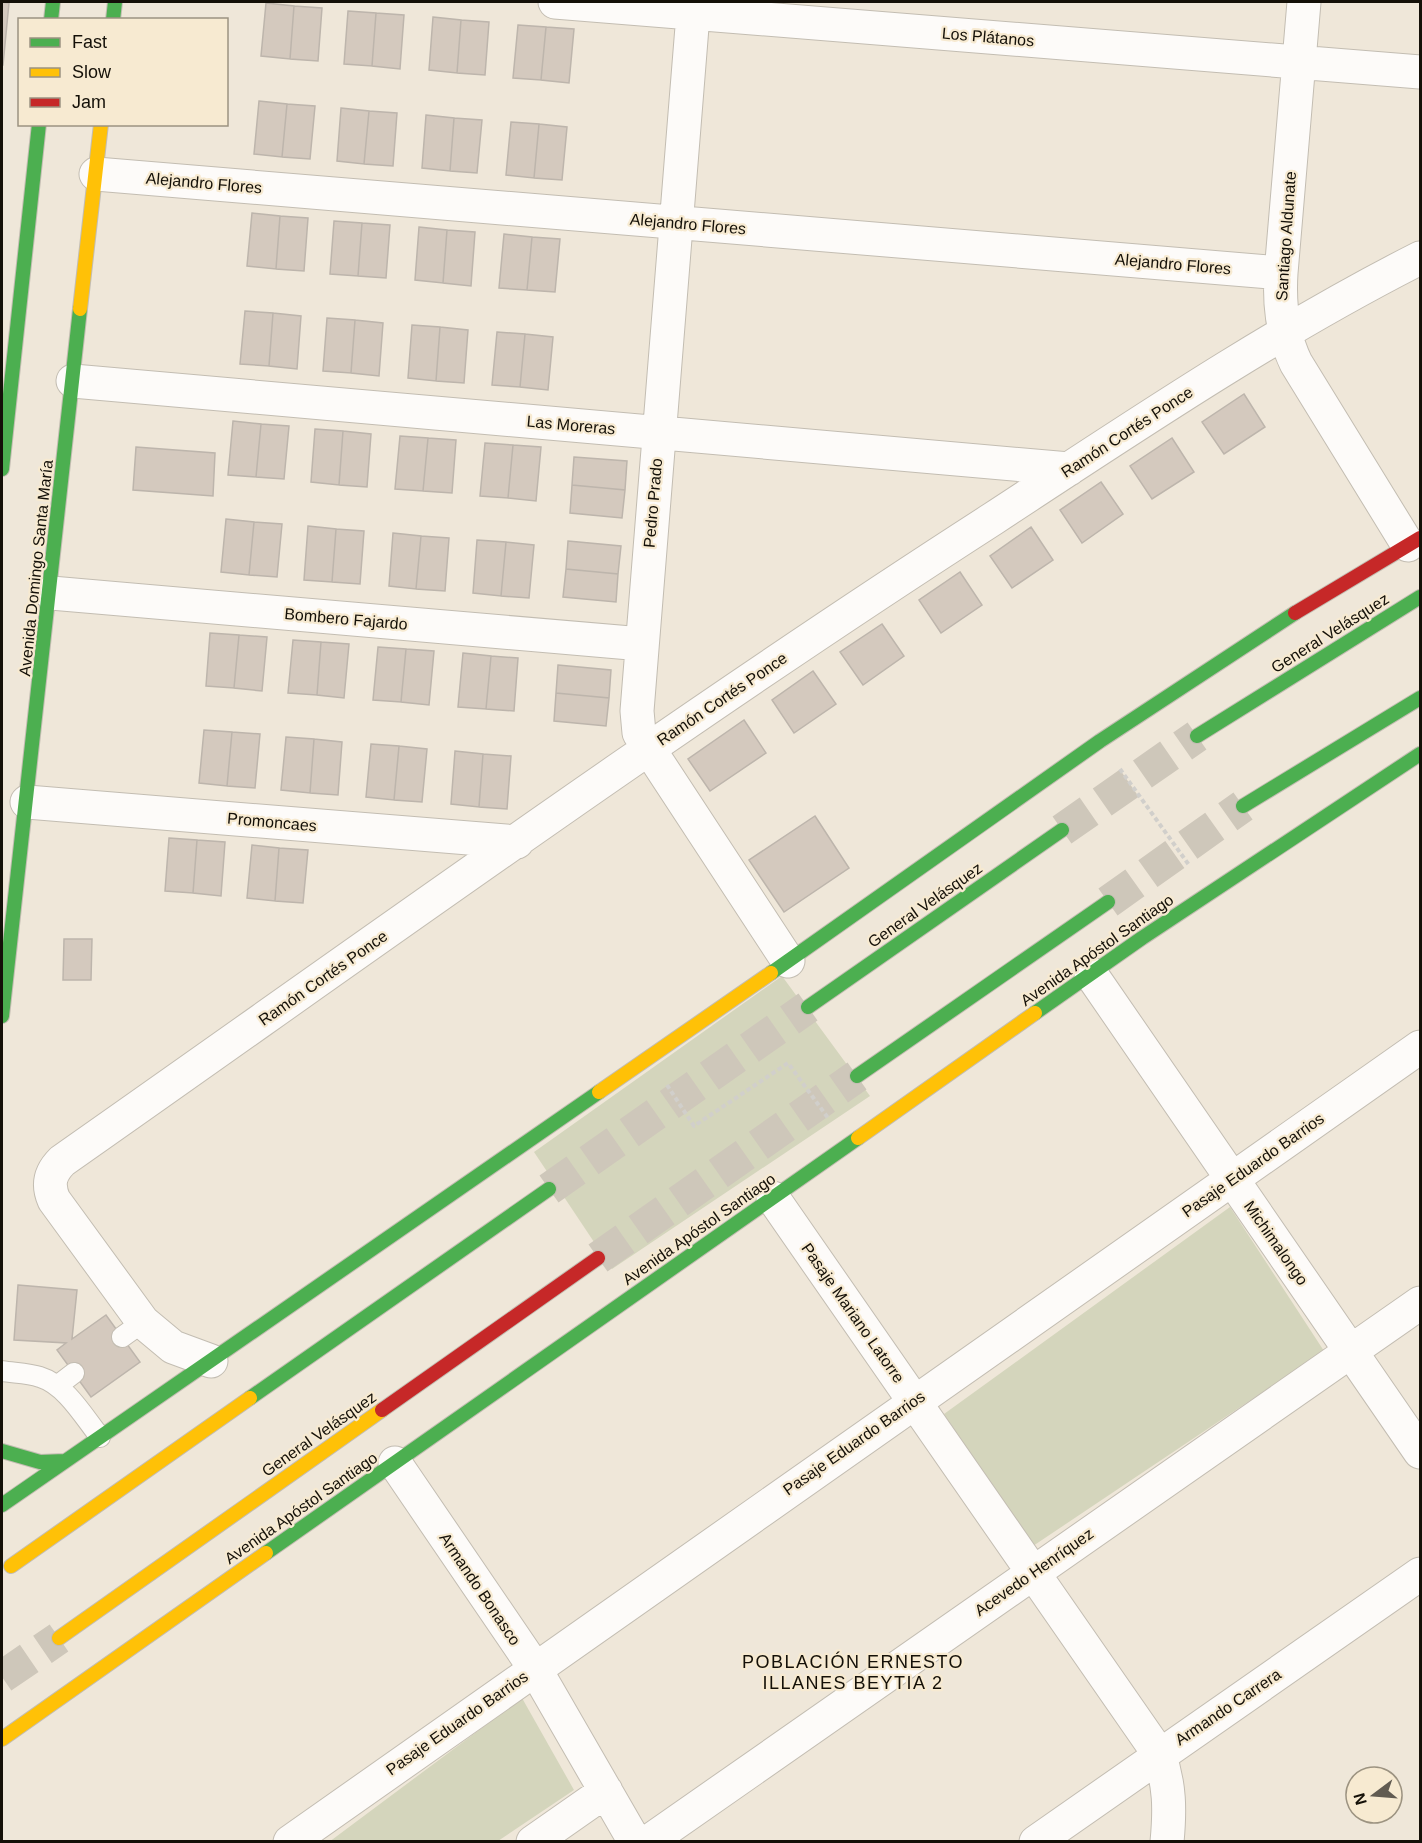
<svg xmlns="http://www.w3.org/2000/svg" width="1422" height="1843" font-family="Helvetica,sans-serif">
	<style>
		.green { fill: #d4d5bc }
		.building { fill: #d4c9be; stroke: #bdb5ac; stroke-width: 1.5 }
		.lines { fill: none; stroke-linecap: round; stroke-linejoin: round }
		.highway-tunnel { stroke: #cec7ba; stroke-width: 33; stroke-dasharray: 33 16; stroke-linecap: butt }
		.lane-casing { stroke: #c3bdb2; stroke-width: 22 }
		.street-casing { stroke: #c3bdb2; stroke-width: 35 }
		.fast-casing { stroke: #c3bdb2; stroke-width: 16 }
		.slow-casing { stroke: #c3bdb2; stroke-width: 16 }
		.jam-casing { stroke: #c3bdb2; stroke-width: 16 }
		.path { stroke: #d1cfcb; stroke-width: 4; stroke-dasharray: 4.5 3; stroke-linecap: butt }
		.lane { stroke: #fdfbf9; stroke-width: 20 }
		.street { stroke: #fdfbf9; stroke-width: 33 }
		.fast { stroke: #4caf50; stroke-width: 14 }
		.slow { stroke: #ffc107; stroke-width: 14 }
		.jam { stroke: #c62828; stroke-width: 14 }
		.labels { text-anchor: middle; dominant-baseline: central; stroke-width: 4.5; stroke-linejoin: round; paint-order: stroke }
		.street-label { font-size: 16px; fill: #141008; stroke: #f7ead1 }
		.neighbourhood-label { font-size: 18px; letter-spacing: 1.5px; fill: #141008; stroke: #f7ead1 }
	</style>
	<rect width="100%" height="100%" fill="#efe7d9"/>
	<!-- green -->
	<path class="green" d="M782,976L870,1096L612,1269L534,1152Z
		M1230,1207L1324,1351L1033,1546L944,1414Z
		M522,1698L574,1790L498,1841L329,1842Z"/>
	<!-- building -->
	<path class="building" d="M2,2L9,3L3,65H2Z
		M266,3L294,6L290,59L261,56Z
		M294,6L322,8L318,61L290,59Z
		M348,11L376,13L372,66L344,64Z
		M376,13L404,15L400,69L372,66Z
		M433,17L461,20L457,73L429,70Z
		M461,20L489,22L485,75L457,73Z
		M518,25L546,27L541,80L513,78Z
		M546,27L574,29L569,83L541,80Z
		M259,101L287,104L282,157L254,154Z
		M287,104L315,106L310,159L282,157Z
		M341,108L369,111L364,164L337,161Z
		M369,111L397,113L393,166L364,164Z
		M426,115L454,118L450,171L422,168Z
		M454,118L482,120L477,173L450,171Z
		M511,122L539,124L534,178L506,175Z
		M539,124L567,127L562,180L534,178Z
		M252,213L280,216L276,269L247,266Z
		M280,216L308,218L304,271L276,269Z
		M334,221L362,223L358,276L330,274Z
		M362,223L390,225L386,278L358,276Z
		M419,227L447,230L443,283L415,280Z
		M447,230L475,232L471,286L443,283Z
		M504,234L532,237L527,290L499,288Z
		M532,237L560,239L555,292L527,290Z
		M245,311L273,313L269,366L240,364Z
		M273,313L301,316L297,369L269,366Z
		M327,318L355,320L351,373L323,371Z
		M355,320L383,323L379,376L351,373Z
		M412,325L440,327L436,381L408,378Z
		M440,327L468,330L464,383L436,381Z
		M497,332L525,334L520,387L492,385Z
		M525,334L553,337L548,390L520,387Z
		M1244,394L1265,427L1224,454L1202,422Z
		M233,421L261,424L256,477L228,475Z
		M261,424L289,426L284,479L256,477Z
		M315,429L343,431L339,485L311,482Z
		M343,431L371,434L367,487L339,485Z
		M400,436L428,438L423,491L395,489Z
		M428,438L456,440L452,493L423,491Z
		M1172,438L1194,472L1152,499L1130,466Z
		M485,443L513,445L508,498L480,496Z
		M513,445L541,447L536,501L508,498Z
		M136,447L215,453L213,496L133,490Z
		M574,457L627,461L625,490L572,485Z
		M1101,482L1123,514L1082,543L1060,510Z
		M572,485L625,490L622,518L570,513Z
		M226,519L254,522L249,575L221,572Z
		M254,522L282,524L277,577L249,575Z
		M308,526L336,529L332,582L304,580Z
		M1031,527L1053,560L1012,588L990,556Z
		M336,529L364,531L360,584L332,582Z
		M393,533L421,536L416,589L389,586Z
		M421,536L449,538L445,591L416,589Z
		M477,540L506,542L501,596L473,593Z
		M568,541L621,546L618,574L566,569Z
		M506,542L534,545L529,598L501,596Z
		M566,569L618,574L616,602L563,597Z
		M960,572L982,605L941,633L919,600Z
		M882,624L904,656L863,685L840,652Z
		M210,633L239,635L234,688L206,686Z
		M239,635L267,637L262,691L234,688Z
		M293,640L321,642L317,695L288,693Z
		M321,642L349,644L344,698L317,695Z
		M378,647L406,649L401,702L373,700Z
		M406,649L434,651L429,705L401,702Z
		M463,653L491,656L486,709L458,707Z
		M491,656L518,658L514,711L486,709Z
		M558,665L611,670L609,698L556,693Z
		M813,671L836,704L794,733L772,700Z
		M556,693L609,698L606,726L554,721Z
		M744,720L766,753L710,791L688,759Z
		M204,730L232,732L227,786L199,783Z
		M232,732L260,734L255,788L227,786Z
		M286,737L314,739L310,793L281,790Z
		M314,739L342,742L338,795L310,793Z
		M371,744L399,746L394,800L366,797Z
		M399,746L427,749L422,802L394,800Z
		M455,751L483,754L479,807L451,804Z
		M483,754L511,756L507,809L479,807Z
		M815,816L849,868L784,912L749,860Z
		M169,838L197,840L193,893L165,891Z
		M197,840L225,842L221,896L193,893Z
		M252,845L279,848L275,901L247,898Z
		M279,848L308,850L303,903L275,901Z
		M64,939H92L91,980H63Z
		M18,1285L77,1290L72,1339L106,1315L140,1362L91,1397L57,1350L66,1343L14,1340Z"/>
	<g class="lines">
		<!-- highway-tunnel -->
		<path class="highway-tunnel" d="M1062,830L1197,736
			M1108,902L1243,806
			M549,1189L808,1007
			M598,1258L857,1076
			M2,1677L59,1638"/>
		<defs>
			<path id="lane" d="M122,1337L143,1322
				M2,1371C14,1373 28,1373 40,1377C66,1385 84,1417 100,1437
				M57,1386L74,1373"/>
			<path id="street" d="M555,2L1420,72
				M694,2L637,711L639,733L649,749L788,961
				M1304,2L1281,273C1279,305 1282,334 1296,363L1408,545
				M96,174L1281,273
				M73,381L1069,469
				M51,593L642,644
				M27,802L517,842
				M1091,974L1420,1452
				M773,1198L1159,1754C1170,1785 1170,1810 1167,1842
				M211,1361L173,1347L143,1322L54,1200C47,1184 50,1173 62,1161C371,944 677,722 994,518C1133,427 1272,333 1420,258
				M395,1463L534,1667L635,1842
				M290,1842L1420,1047
				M533,1842L606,1791
				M648,1842L1420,1303
				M1036,1842L1420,1574"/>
			<path id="fast" d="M51,20L53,2
				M113,20L115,2
				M2,469L39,124
				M1197,736L1420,597
				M1243,806L1420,698
				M771,973L1100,741L1295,613
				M808,1007L1062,830
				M1035,1013L1142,938L1420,754
				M2,1016L80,309
				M857,1076L1108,902
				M250,1398L549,1189
				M2,1451L40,1462L65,1461
				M2,1505L599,1092
				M266,1553L858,1138"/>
			<path id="slow" d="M80,309L101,124
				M599,1092L771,973
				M858,1138L1035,1013
				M11,1566L250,1398
				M59,1638L382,1410
				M2,1739L266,1553"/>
			<path id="jam" d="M1295,613L1420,538
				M382,1410L598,1258"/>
		</defs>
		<!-- lane casing -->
		<use href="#lane" class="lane-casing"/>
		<!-- street casing -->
		<use href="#street" class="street-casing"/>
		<!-- fast casing -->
		<use href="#fast" class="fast-casing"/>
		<!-- slow casing -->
		<use href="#slow" class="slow-casing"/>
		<!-- jam casing -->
		<use href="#jam" class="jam-casing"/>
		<!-- path -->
		<path class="path" d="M1120,769L1189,865
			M667,1085L694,1126L788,1063L828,1118"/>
		<!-- lane -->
		<use href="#lane" class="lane"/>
		<!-- street -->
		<use href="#street" class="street"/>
		<!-- fast -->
		<use href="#fast" class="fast"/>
		<!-- slow -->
		<use href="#slow" class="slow"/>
		<!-- jam -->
		<use href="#jam" class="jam"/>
	</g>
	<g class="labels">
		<!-- street labels -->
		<g class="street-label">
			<text transform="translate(988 37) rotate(5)">Los Plátanos</text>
			<text transform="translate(204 183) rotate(5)">Alejandro Flores</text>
			<text transform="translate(688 224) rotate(5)">Alejandro Flores</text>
			<text transform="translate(1286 236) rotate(-86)">Santiago Aldunate</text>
			<text transform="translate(1173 264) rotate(5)">Alejandro Flores</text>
			<text transform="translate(571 425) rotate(5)">Las Moreras</text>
			<text transform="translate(1127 432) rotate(-33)">Ramón Cortés Ponce</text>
			<text transform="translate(653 503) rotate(-85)">Pedro Prado</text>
			<text transform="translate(36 568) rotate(-84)">Avenida Domingo Santa María</text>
			<text transform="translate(346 619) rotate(5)">Bombero Fajardo</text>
			<text transform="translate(1330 633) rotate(-32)">General Velásquez</text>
			<text transform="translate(722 699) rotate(-34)">Ramón Cortés Ponce</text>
			<text transform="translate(272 822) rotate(5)">Promoncaes</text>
			<text transform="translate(925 905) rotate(-35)">General Velásquez</text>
			<text transform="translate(1097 950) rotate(-35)">Avenida Apóstol Santiago</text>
			<text transform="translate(323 978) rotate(-35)">Ramón Cortés Ponce</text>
			<text transform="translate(1253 1165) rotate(-35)">Pasaje Eduardo Barrios</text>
			<text transform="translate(699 1229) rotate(-35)">Avenida Apóstol Santiago</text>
			<text transform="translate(1276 1243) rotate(55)">Michimalongo</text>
			<text transform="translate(853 1313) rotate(55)">Pasaje Mariano Latorre</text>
			<text transform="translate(319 1434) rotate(-35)">General Velásquez</text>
			<text transform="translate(854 1443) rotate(-35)">Pasaje Eduardo Barrios</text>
			<text transform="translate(301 1508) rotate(-35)">Avenida Apóstol Santiago</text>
			<text transform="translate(1034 1572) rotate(-35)">Acevedo Henríquez</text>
			<text transform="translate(480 1589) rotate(56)">Armando Bonasco</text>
			<text transform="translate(1228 1707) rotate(-34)">Armando Carrera</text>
			<text transform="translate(457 1723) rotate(-35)">Pasaje Eduardo Barrios</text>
		</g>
		<!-- neighbourhood labels -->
		<g class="neighbourhood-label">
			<text x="853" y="1662">POBLACIÓN ERNESTO<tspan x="853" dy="21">ILLANES BEYTIA 2</tspan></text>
		</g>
	</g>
	<!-- border -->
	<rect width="1422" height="1843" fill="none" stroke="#141008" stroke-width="6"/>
	<!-- legend -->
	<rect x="18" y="18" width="210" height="108" fill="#f7ead1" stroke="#9c9381" stroke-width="1.5"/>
	<rect x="30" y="38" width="30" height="9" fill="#4caf50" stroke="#9c9381" stroke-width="1.5"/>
	<text x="72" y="48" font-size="18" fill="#141008">Fast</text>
	<rect x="30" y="68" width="30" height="9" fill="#ffc107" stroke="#9c9381" stroke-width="1.5"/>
	<text x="72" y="78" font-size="18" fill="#141008">Slow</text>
	<rect x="30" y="98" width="30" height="9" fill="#c62828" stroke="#9c9381" stroke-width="1.5"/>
	<text x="72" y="108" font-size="18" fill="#141008">Jam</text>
	<!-- north arrow -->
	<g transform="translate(1374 1795) rotate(254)"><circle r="28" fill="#f7ead1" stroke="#9c9381" stroke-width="1.5"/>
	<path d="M0-4.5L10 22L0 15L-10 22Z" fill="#615b51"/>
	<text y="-9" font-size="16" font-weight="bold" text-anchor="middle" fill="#141008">N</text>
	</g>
</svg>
